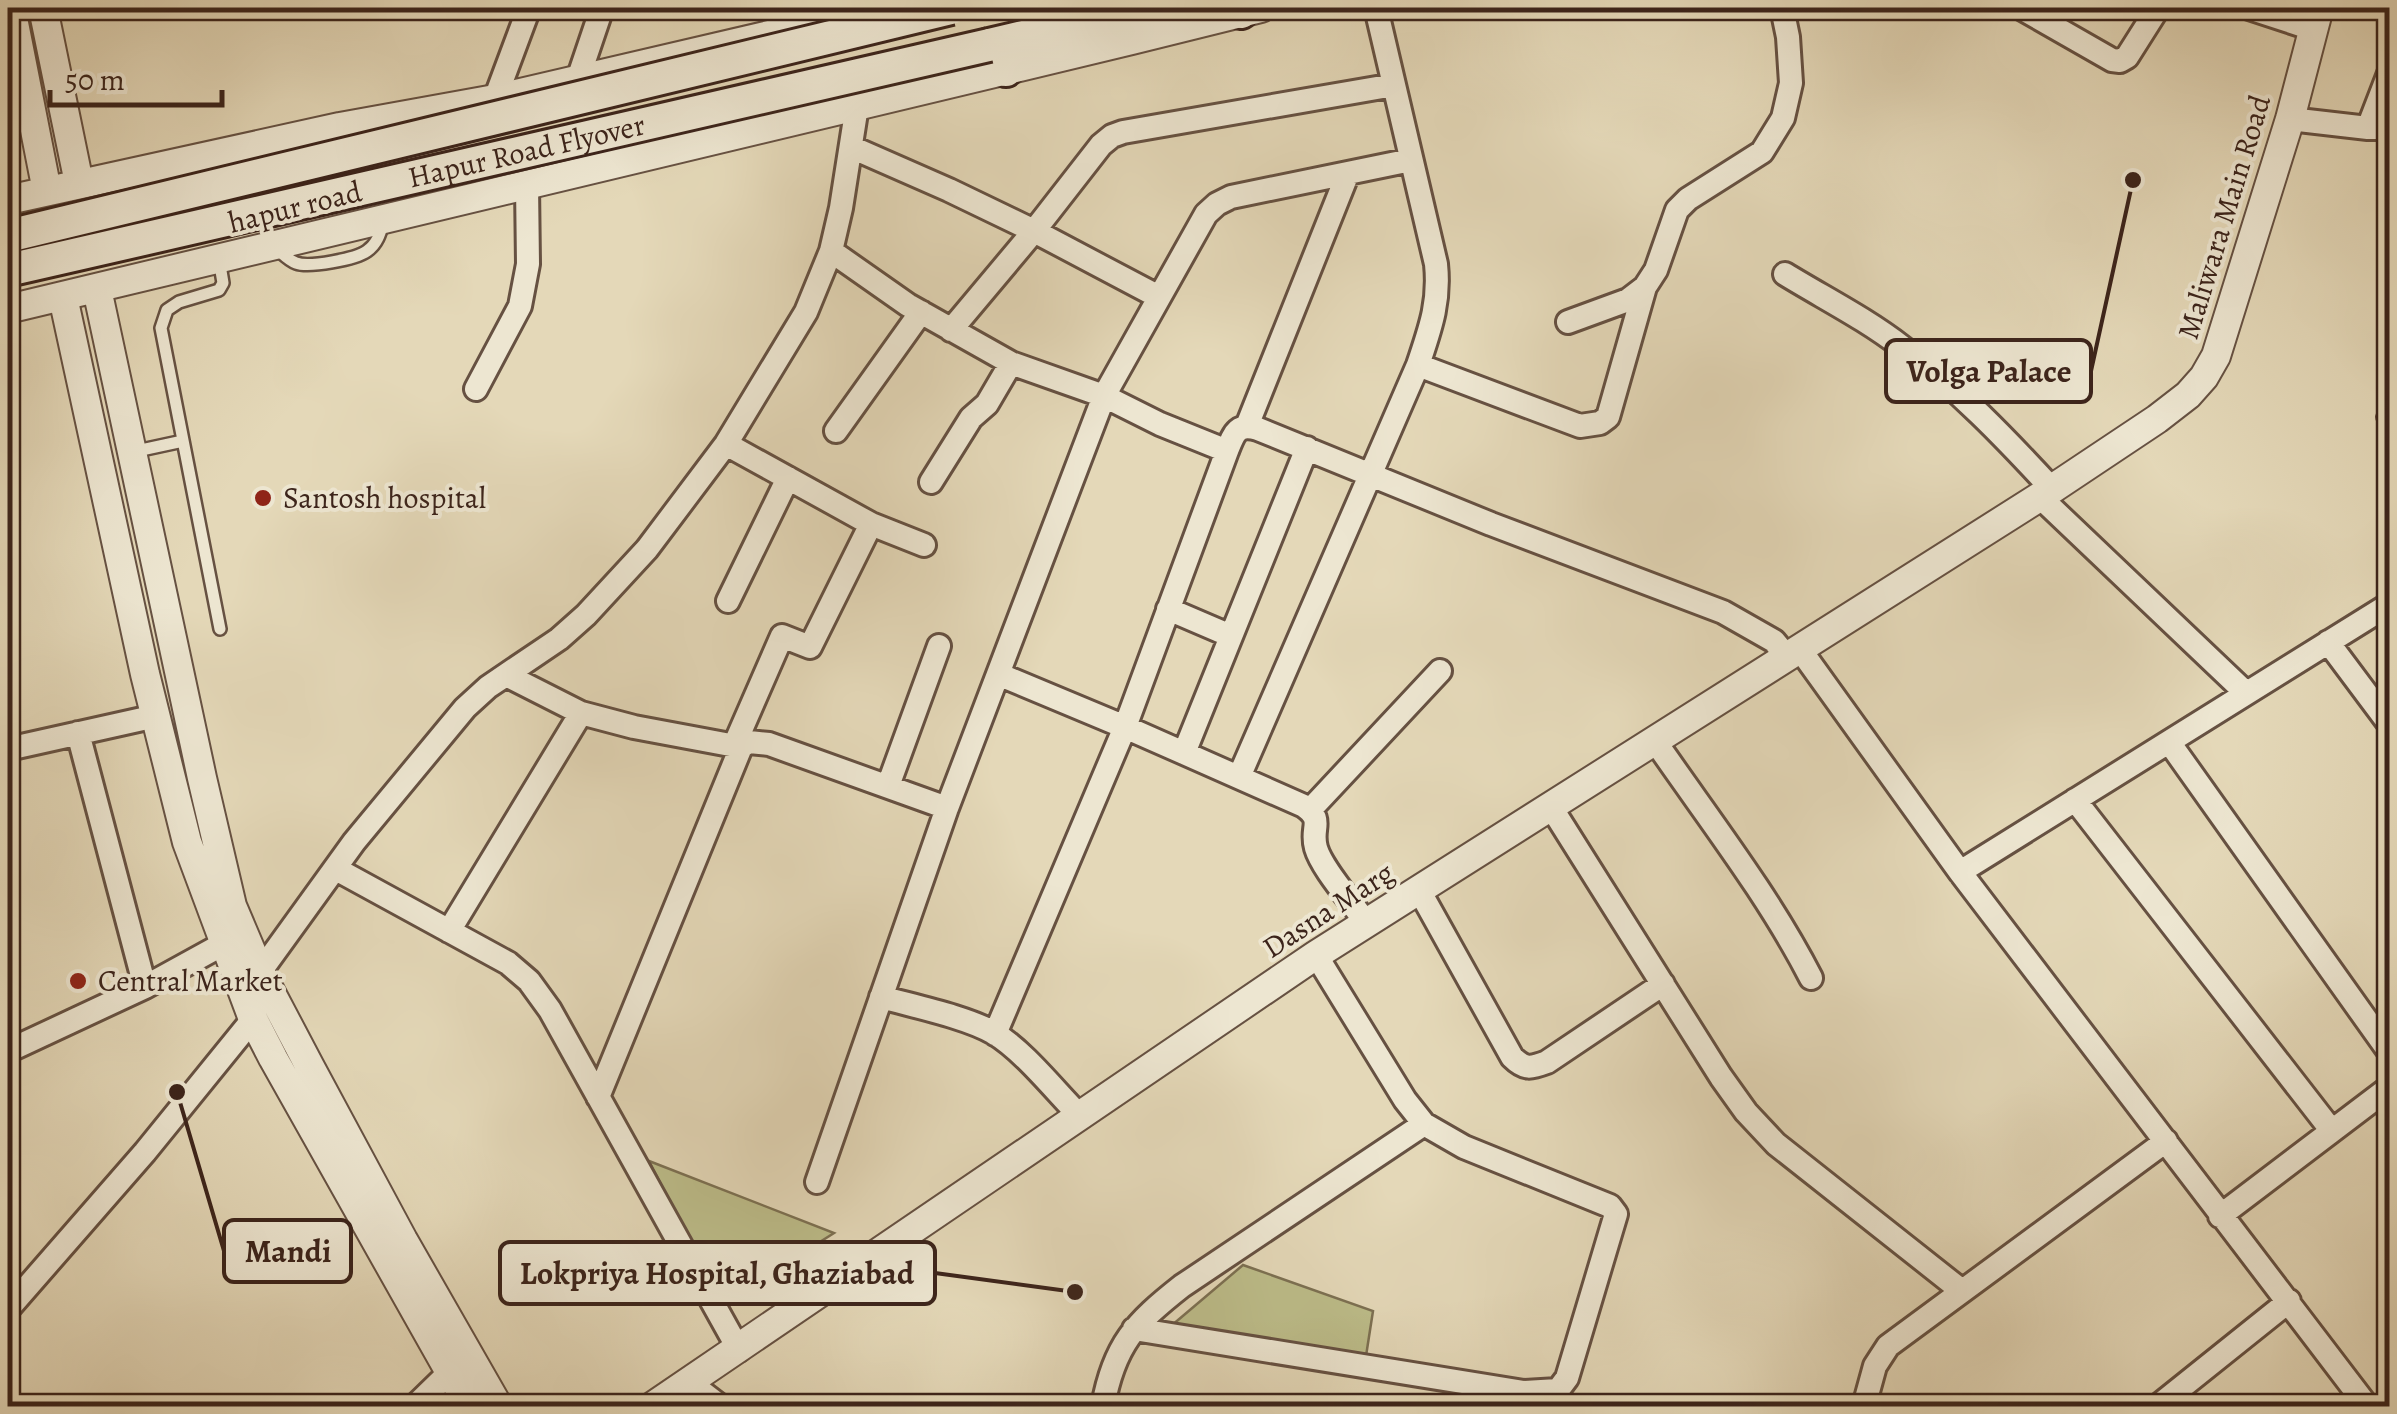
<svg xmlns="http://www.w3.org/2000/svg" width="2397" height="1414" font-family="Alegreya,serif">
	<style>
		.green { fill: #bcbc89; stroke: #7c7052; stroke-width: 2.5 }
		.lines { fill: none; stroke-linecap: round; stroke-linejoin: round }
		.service-casing { stroke: #665142; stroke-width: 16 }
		.minor-casing { stroke: #665142; stroke-width: 28 }
		.tertiary-casing { stroke: #665142; stroke-width: 32 }
		.secondary-casing { stroke: #3c241b; stroke-width: 38 }
		.service { stroke: #ede6d1; stroke-width: 11 }
		.minor { stroke: #ede6d1; stroke-width: 22 }
		.tertiary { stroke: #ede6d1; stroke-width: 28 }
		.secondary { stroke: #ede6d1; stroke-width: 32 }
		.secondary-bridge-casing { stroke: #3c241b; stroke-width: 38; stroke-linecap: butt }
		.secondary-bridge { stroke: #ede6d1; stroke-width: 32 }
		.poi-dot { fill: #8f2418; stroke: #ede6d1; stroke-width: 4 }
		.labels { text-anchor: middle; dominant-baseline: central; stroke-width: 8; stroke-linejoin: round; paint-order: stroke }
		.street-label { font-size: 30px; fill: #3c241b; stroke: #ede6d1 }
		.poi-label { font-size: 30px; fill: #3c241b; stroke: #ede6d1; text-anchor: start }
		.leader { fill: none; stroke: #3c241b; stroke-width: 4 }
		.callout-dot { fill: #3c241b; stroke: #ede6d1; stroke-width: 4 }
		.callout { fill: #ede6d1; stroke: #3c241b; stroke-width: 4 }
		.callout-label { font-size: 32px; text-anchor: middle; font-weight: bold; fill: #3c241b }
	</style>
	<rect width="100%" height="100%" fill="#e4d8b8"/>
	<filter id="stains"><feTurbulence type="fractalNoise" baseFrequency=".002" numOctaves="4"/><feColorMatrix values="0 0 0 0 .2 0 0 0 0 .09 0 0 0 0 .02 0 0 0 .5 -.17"/></filter>
	<radialGradient id="worn" r=".72"><stop offset=".6" stop-color="#630" stop-opacity="0"/><stop offset="1" stop-color="#630" stop-opacity=".3"/></radialGradient>
	<!-- green -->
	<path class="green" d="M649,1161L834,1233L722,1304Z
		M1243,1265L1373,1311L1366,1356L1171,1326Z"/>
	<g class="lines">
		<defs>
			<path id="service" d="M276,248C282,253 288,260 296,263C309,268 356,259 367,251C377,244 380,234 383,223
				M219,259L223,283L219,290L179,302L167,310L161,328L220,629
				M2383,417L2390,426
				M132,452L183,441"/>
			<path id="minor" d="M2021,8L2112,60L2120,61L2127,57L2158,8
				M2249,8L2313,29
				M578,79L602,8
				M495,99L529,8
				M2290,119L2368,128H2390
				M2368,128L2390,71
				M851,147L949,190L1034,231L1101,145L1112,136L1123,132L1394,85
				M831,251L908,305L1011,363L1104,396L1160,424L1227,451C1234,433 1237,423 1258,429L1491,524L1723,612L1774,641L1788,658
				M1785,274C1824,298 1866,319 1902,347C1958,389 2005,438 2052,489
				M1568,322L1628,300L1645,287L1656,270L1677,210L1688,199L1762,152L1783,118L1791,83L1788,37L1782,8
				M951,330L1034,231L1159,297
				M1418,365L1580,426L1600,423L1608,417L1645,287
				M476,389L520,306L528,264L527,185
				M1247,426L1348,173
				M836,431L921,312
				M726,444L871,524L810,647L782,636L734,746
				M931,482L971,418L987,404L1011,363
				M2040,497L2246,693
				M871,524L924,545
				M728,601L788,478
				M1168,609L1231,636
				M2328,642L2390,725
				M1799,648L1960,872L2367,1406
				M998,674L1125,727L1304,806C1325,821 1310,827 1316,848C1322,869 1353,903 1366,923
				M506,675L581,713L634,727L741,747
				M78,733L145,987
				M1655,741C1708,818 1769,896 1811,978
				M2169,742L2390,1053
				M8,749L156,716
				M1184,753L1307,448
				M1239,777L1418,365C1430,329 1440,303 1436,264L1376,8
				M888,786L939,646
				M2075,800L2332,1131
				M1551,807L1721,1077L1746,1112L1776,1144L1962,1291
				M1310,810L1440,671
				M336,869L508,963L529,981L550,1010L739,1350
				M1960,872L2390,604
				M1419,890L1512,1057C1525,1070 1531,1068 1547,1062L1663,984
				M449,931L581,713
				M260,972L354,842L465,708L488,687L559,639L586,615L647,549L726,444L806,312L831,251L841,208L857,106
				M881,997C913,1006 967,1017 994,1033C1024,1051 1055,1091 1080,1116
				M995,1034L1125,727L1227,451
				M8,1051L145,987L225,943
				M598,1097L741,747L749,742L769,744L947,808
				M817,1182L947,808L1104,396L1206,214L1217,204L1231,197L1411,160
				M2220,1216L2390,1087
				M8,1309L145,1152L253,1019
				M1134,1329L1524,1392L1558,1390L1567,1378L1616,1214L1610,1206L1464,1147L1424,1124L1405,1100L1316,955
				M690,1383L720,1406
				M415,1406L450,1372
				M1103,1406C1114,1345 1135,1323 1182,1286L1424,1124
				M1864,1406L1875,1366L1888,1346L2166,1141
				M2158,1406L2289,1301"/>
			<path id="tertiary" d="M11,8L47,191
				M43,8L79,183
				M8,200L340,127L495,99L851,16
				M97,289L202,778L232,906L260,972L310,1067L403,1240L498,1406
				M63,297L145,674L187,842L253,1019L273,1058L469,1406
				M8,309L1132,40L1261,8
				M653,1406L1316,955L2052,489L2157,419L2188,395L2204,377L2216,356L2290,119L2319,8"/>
			<path id="secondary" d="M1240,8L1241,12
				M989,45L1148,8
				M1006,70L1045,32"/>
		</defs>
		<!-- service casing -->
		<use href="#service" class="service-casing"/>
		<!-- minor casing -->
		<use href="#minor" class="minor-casing"/>
		<!-- tertiary casing -->
		<use href="#tertiary" class="tertiary-casing"/>
		<!-- secondary casing -->
		<use href="#secondary" class="secondary-casing"/>
		<!-- service -->
		<use href="#service" class="service"/>
		<!-- minor -->
		<use href="#minor" class="minor"/>
		<!-- tertiary -->
		<use href="#tertiary" class="tertiary"/>
		<!-- secondary -->
		<use href="#secondary" class="secondary"/>
		<defs>
			<g id="secondary-bridge">
				<path d="M8,236L951,8"/>
				<path id="s1" d="M8,270L989,45"/>
			</g>
		</defs>
		<!-- secondary-bridge casing -->
		<use href="#secondary-bridge" class="secondary-bridge-casing"/>
		<!-- secondary-bridge -->
		<use href="#secondary-bridge" class="secondary-bridge"/>
	</g>
	<!-- markers -->
	<g class="poi-dot">
		<circle cx="263" cy="498" r="10"/>
		<circle cx="78" cy="981" r="10"/>
	</g>
	<g class="labels">
		<!-- street labels -->
		<g class="street-label">
			<text stroke="none"><textPath href="#s1" startOffset="532">Hapur Road Flyover</textPath></text>
			<text transform="translate(295 207) rotate(-14)">hapur road</text>
			<text transform="translate(2224 217) rotate(-73)">Maliwara Main Road</text>
			<text transform="translate(1328 910) rotate(-33)">Dasna Marg</text>
		</g>
		<!-- poi labels -->
		<g class="poi-label">
			<text x="283" y="498">Santosh hospital</text>
			<text x="98" y="981">Central Market</text>
		</g>
	</g>
	<!-- callouts -->
	<path class="leader" d="M2133 180L2091 371M177 1092L224 1251M1075 1292L935 1273"/>
	<g class="callout-dot">
		<circle cx="2133" cy="180" r="10"/>
		<circle cx="177" cy="1092" r="10"/>
		<circle cx="1075" cy="1292" r="10"/>
	</g>
	<g class="callout">
		<rect x="1886" y="340" width="205" height="62" rx="10"/>
		<rect x="224" y="1220" width="127" height="62" rx="10"/>
		<rect x="500" y="1242" width="435" height="62" rx="10"/>
	</g>
	<g class="callout-label">
		<text x="1989" y="382">Volga Palace</text>
		<text x="288" y="1262">Mandi</text>
		<text x="717" y="1284">Lokpriya Hospital, Ghaziabad</text>
	</g>
	<!-- margin -->
	<rect width="2397" height="1414" fill="none" stroke="#e4d8b8" stroke-width="40"/>
	<rect x="10" y="10" width="2377" height="1394" fill="none" stroke="#3c241b" stroke-width="5"/>
	<rect x="20" y="20" width="2357" height="1374" fill="none" stroke="#3c241b" stroke-width="2.5"/>
	<!-- scale -->
	<path d="M50 90v15h172v-15" fill="none" stroke="#3c241b" stroke-width="5"/>
	<text x="65" y="90" font-size="30" fill="#3c241b" stroke="#ede6d1" stroke-width="8" paint-order="stroke">50 m</text>
	<rect width="100%" height="100%" filter="url(#stains)"/>
	<rect width="100%" height="100%" fill="url(#worn)"/>
</svg>
